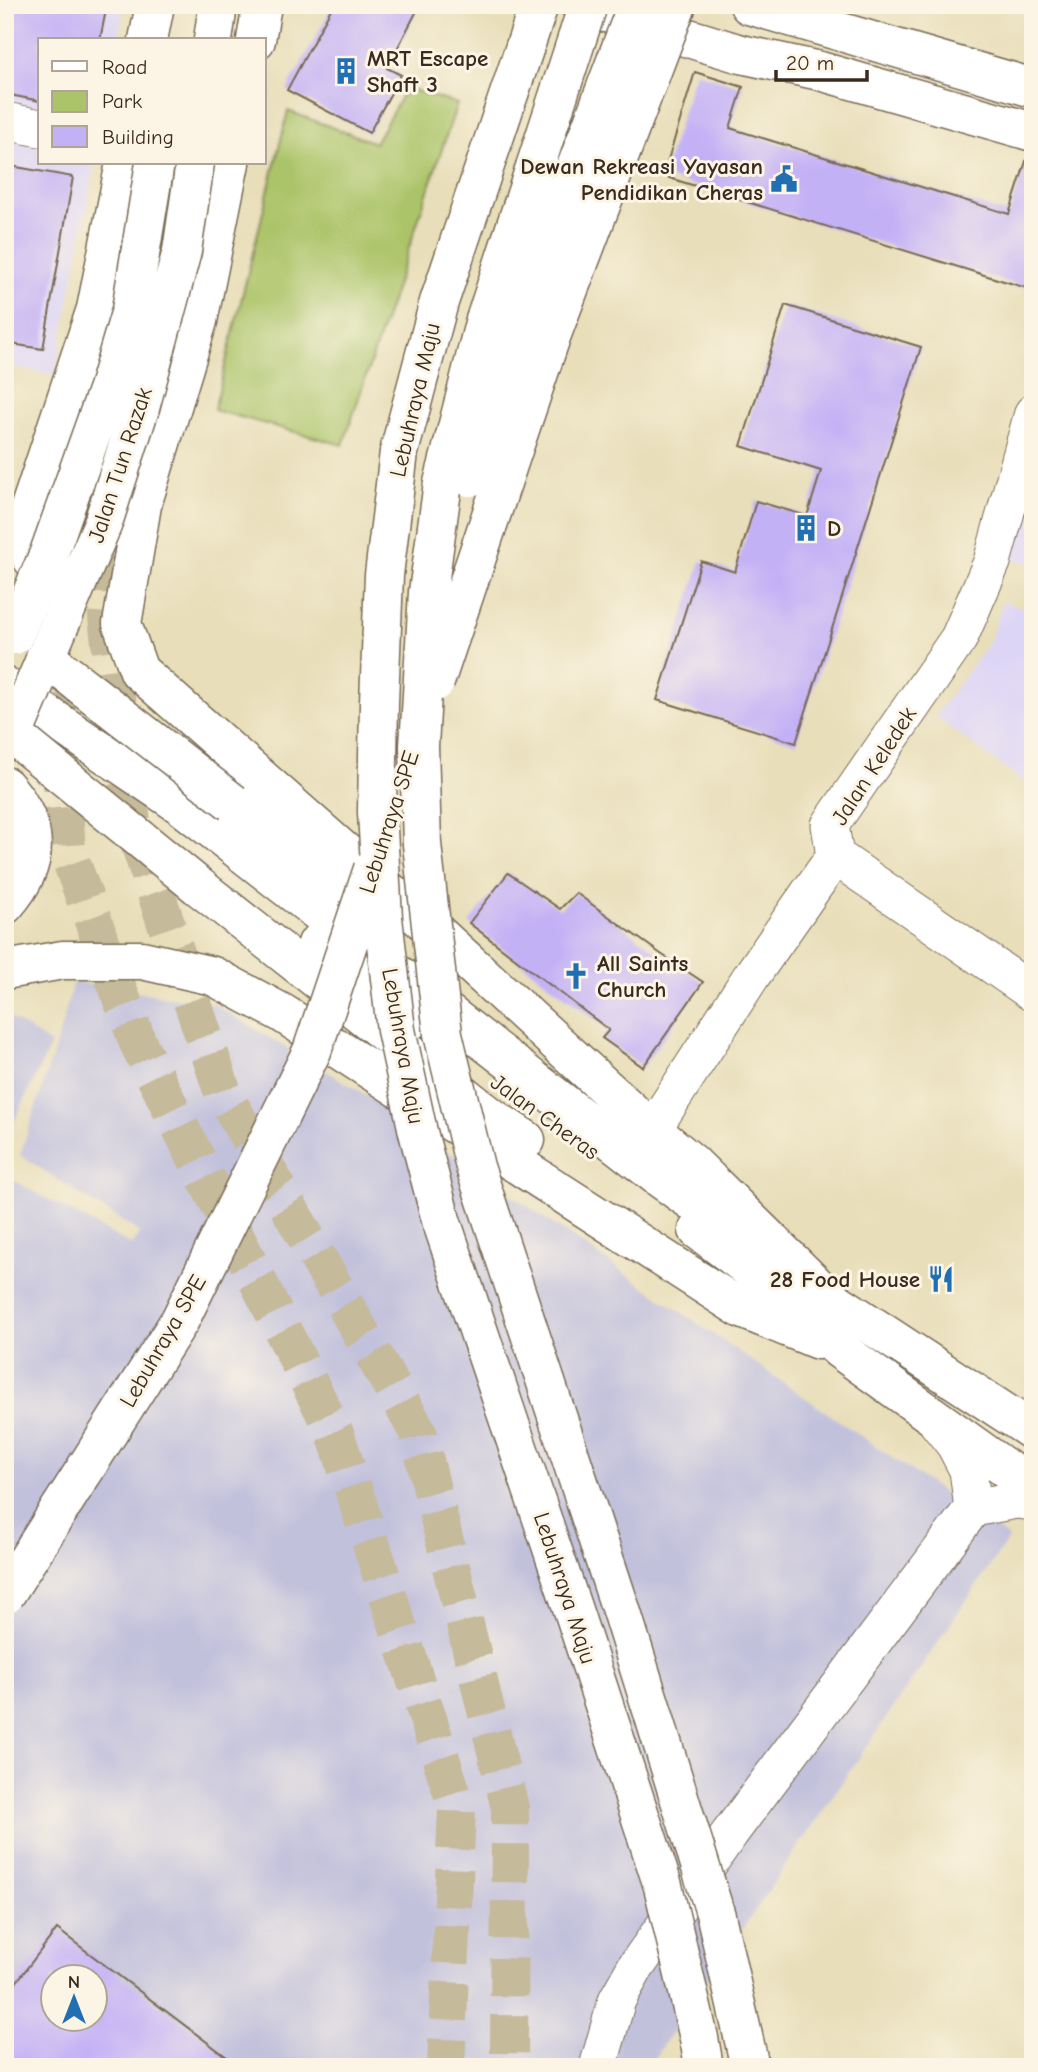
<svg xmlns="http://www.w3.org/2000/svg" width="1038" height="2072" font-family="'Comic Neue',sans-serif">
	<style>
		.built { fill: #ddd5f6 }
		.industrial { fill: #c2c1dc; fill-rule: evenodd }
		.green { fill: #acc469; stroke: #747744; stroke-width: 2 }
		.building { fill: #c3b1f6; fill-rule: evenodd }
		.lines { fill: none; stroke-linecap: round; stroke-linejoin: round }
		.highway-tunnel { stroke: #c5ba9a; stroke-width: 38; stroke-dasharray: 38 19; stroke-linecap: butt }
		.street-casing { stroke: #786954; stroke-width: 39 }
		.secondary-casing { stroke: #786954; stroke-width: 41 }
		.street { stroke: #fff; stroke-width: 37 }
		.secondary { stroke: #fff; stroke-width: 38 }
		.secondary-bridge-casing { stroke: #786954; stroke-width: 41; stroke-linecap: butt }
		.highway-bridge-casing { stroke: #786954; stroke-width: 41; stroke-linecap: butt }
		.secondary-bridge { stroke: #fff; stroke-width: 38 }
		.highway-bridge { stroke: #fff; stroke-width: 38 }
		.labels { text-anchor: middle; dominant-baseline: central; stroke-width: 6; stroke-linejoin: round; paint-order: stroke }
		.poi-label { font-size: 23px; font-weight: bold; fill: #3b2a1e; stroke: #fcf5e5; text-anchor: start }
		.street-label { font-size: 23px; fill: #3b2a1e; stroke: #fcf5e5 }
	</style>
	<rect width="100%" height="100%" fill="#fcf5e5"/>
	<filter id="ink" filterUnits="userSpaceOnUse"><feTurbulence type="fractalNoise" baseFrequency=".0143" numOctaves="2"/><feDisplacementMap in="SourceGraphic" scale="14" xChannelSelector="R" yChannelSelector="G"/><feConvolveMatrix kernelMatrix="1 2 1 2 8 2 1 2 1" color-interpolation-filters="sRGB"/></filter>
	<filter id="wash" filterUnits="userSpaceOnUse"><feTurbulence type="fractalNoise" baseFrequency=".00686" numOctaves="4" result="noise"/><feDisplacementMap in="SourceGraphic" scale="28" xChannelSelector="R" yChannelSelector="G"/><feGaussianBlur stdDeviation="1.57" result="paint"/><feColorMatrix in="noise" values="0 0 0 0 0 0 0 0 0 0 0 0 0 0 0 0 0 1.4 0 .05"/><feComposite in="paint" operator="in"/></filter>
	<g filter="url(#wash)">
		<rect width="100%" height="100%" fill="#e8deb9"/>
		<!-- built -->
		<path class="built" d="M5,5H124L118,40H40V163H95L55,375L5,365Z
			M1033,472V565L1004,555Z
			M1003,602L1033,611V789L935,716L990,641Z"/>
		<!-- industrial -->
		<path class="industrial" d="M73,982L213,1004L363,1093L1009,1538L648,2067H5V1176L132,1245L140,1233L20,1155L59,1036ZM52,1978H94V2020H52Z
			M5,1014L51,1044L5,1141Z"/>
		<!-- green -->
		<path class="green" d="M406,88L457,104L343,445L214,410L288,111L375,143Z"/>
		<g id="blocks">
			<!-- building -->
			<path class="building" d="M5,5H107L100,40H40V101L5,94Z
				M333,5H420L387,68L401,75L369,133L287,90Z
				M695,72L743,87L730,128L1009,214L1027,158H1033V290L663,176Z
				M5,165L73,177L43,349L5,343Z
				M785,305L921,347L796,743L657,700L701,561L735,572L756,501L807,516L821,471L741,446Z
				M508,873L560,909L576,893L661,954L703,982L643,1067L602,1038L609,1030L469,923Z
				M57,1929L240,2067H5V1997ZM52,1978H94V2020H52Z"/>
		</g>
	</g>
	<g filter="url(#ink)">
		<use href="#blocks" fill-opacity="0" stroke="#786954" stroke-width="2"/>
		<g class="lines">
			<!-- highway-tunnel -->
			<path class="highway-tunnel" d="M163,223L175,163
				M115,499L107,617L132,822L223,1093L418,1432L510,1808L509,2067
				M51,637L67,850L138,1043L336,1436L457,1808L446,2067"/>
			<defs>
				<path id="street" d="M5,121L40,128
					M835,856L1033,993
					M652,1130L752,975L835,856L830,825L959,638L992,562L1033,413
					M973,1508L1016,1500L1033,1502
					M598,2067L617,2000L635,1968L730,1833L973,1508L968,1470L955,1445L937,1422"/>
				<path id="secondary" d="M580,5L741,54L820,71L1033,132
					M749,5L1033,88
					M148,40L155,5
					M213,40L218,5
					M256,40L262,5
					M230,163L198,321L142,505L122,624L139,671L438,934L652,1130L693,1164L831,1300
					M69,580C49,581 26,559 25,539C25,532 26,523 27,516L96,309L125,163
					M5,686L182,806L661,1179L738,1234
					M5,786C41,827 41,864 5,905
					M233,803L380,930
					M198,886L494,1119L526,1140
					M317,944L356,977L413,1019
					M5,970L63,960H142L213,976L282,1013L742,1309L818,1340
					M698,1230L771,1285L839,1349L1033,1488
					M810,1285L1033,1431"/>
			</defs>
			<!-- street casing -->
			<use href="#street" class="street-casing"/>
			<!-- secondary casing -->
			<use href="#secondary" class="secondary-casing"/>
			<!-- street -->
			<use href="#street" class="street"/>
			<!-- secondary -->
			<use href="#secondary" class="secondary"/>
			<defs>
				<path id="secondary-bridge" d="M195,163L182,251L140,408L103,523L13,735L198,886
					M14,635L49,553L108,388L131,310L155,163
					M45,657L233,803"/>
				<path id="highway-bridge" d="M539,5L439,302L399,452L384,575L379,703L377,812L383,918L396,1030L418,1132L441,1220L576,1619L663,1886L699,2038L704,2067
					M588,5L484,323L443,483L428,592L419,746L422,844L443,1034L475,1167L621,1610L716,1916L750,2067
					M470,477L517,324L637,5
					M435,682L552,334L677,5
					M5,1595L180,1320L312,1051L373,869"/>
			</defs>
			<!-- secondary-bridge casing -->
			<use href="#secondary-bridge" class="secondary-bridge-casing"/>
			<!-- highway-bridge casing -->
			<use href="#highway-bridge" class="highway-bridge-casing"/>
			<!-- secondary-bridge -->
			<use href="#secondary-bridge" class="secondary-bridge"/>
			<!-- highway-bridge -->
			<use href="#highway-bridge" class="highway-bridge"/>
		</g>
	</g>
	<!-- icons -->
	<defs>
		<symbol id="building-bare" viewBox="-9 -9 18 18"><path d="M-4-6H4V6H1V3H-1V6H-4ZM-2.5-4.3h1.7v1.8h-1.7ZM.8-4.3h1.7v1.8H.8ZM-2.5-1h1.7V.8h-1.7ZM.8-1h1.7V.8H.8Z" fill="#1f6fb2" stroke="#fcf5e5" stroke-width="2.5" paint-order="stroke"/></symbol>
		<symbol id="civic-bare" viewBox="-9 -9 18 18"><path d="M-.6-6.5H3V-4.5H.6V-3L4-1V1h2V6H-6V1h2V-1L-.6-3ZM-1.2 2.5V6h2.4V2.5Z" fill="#1f6fb2" stroke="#fcf5e5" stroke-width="2.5" paint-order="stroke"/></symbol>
		<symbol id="church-bare" viewBox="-9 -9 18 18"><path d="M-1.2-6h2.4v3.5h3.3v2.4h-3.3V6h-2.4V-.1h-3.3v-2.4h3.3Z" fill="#1f6fb2" stroke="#fcf5e5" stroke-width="2.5" paint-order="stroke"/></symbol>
		<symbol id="restaurant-bare" viewBox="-9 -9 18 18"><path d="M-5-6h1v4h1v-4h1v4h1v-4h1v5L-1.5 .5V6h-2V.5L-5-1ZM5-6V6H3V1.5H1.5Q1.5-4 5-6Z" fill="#1f6fb2" stroke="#fcf5e5" stroke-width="2.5" paint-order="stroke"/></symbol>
	</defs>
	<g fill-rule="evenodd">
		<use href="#building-bare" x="327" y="52" width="38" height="38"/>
		<use href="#civic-bare" x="765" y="160" width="38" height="38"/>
		<use href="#building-bare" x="787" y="509" width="38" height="38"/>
		<use href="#church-bare" x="557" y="957" width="38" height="38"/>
		<use href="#restaurant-bare" x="922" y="1260" width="38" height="38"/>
	</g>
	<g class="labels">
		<!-- poi labels -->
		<g class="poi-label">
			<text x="367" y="58">MRT Escape<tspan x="367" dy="26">Shaft 3</tspan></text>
			<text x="763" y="166" text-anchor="end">Dewan Rekreasi Yayasan<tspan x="763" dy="26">Pendidikan Cheras</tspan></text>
			<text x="827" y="528">D</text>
			<text x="597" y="963">All Saints<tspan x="597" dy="26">Church</tspan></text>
			<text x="920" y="1279" text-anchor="end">28 Food House</text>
		</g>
		<!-- street labels -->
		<g class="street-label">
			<text transform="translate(415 400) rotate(-77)">Lebuhraya Maju</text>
			<text transform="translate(120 465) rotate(-72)">Jalan Tun Razak</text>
			<text transform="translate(874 766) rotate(-57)">Jalan Keledek</text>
			<text transform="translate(389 822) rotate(-72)">Lebuhraya SPE</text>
			<text transform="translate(403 1046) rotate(80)">Lebuhraya Maju</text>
			<text transform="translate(545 1117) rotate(36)">Jalan Cheras</text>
			<text transform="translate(163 1341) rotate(-60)">Lebuhraya SPE</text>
			<text transform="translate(565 1588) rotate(72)">Lebuhraya Maju</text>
		</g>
	</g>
	<!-- margin -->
	<rect width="1038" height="2072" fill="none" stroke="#fcf5e5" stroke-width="28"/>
	<!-- legend -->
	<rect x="38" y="38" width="228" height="126" fill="#fcf5e5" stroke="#afa495" stroke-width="2"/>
	<rect x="52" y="61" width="35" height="10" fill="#ffffff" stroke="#afa495" stroke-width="2"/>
	<text x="102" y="74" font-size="21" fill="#3b2a1e">Road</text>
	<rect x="52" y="91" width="35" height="21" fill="#acc469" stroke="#afa495" stroke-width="2"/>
	<text x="102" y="108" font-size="21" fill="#3b2a1e">Park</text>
	<rect x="52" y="126" width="35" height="21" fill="#c3b1f6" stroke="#afa495" stroke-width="2"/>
	<text x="102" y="144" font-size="21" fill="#3b2a1e">Building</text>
	<!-- north arrow -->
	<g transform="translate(74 1998)"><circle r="33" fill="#fcf5e5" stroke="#afa495" stroke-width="2"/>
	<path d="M0-5L12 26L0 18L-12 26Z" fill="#1f6fb2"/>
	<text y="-10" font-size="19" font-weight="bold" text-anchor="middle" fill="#3b2a1e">N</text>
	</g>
	<!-- scale -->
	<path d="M776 70v10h91v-10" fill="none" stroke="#3b2a1e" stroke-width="3.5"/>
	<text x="786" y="70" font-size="21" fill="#3b2a1e" stroke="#fcf5e5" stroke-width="5" paint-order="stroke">20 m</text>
</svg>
